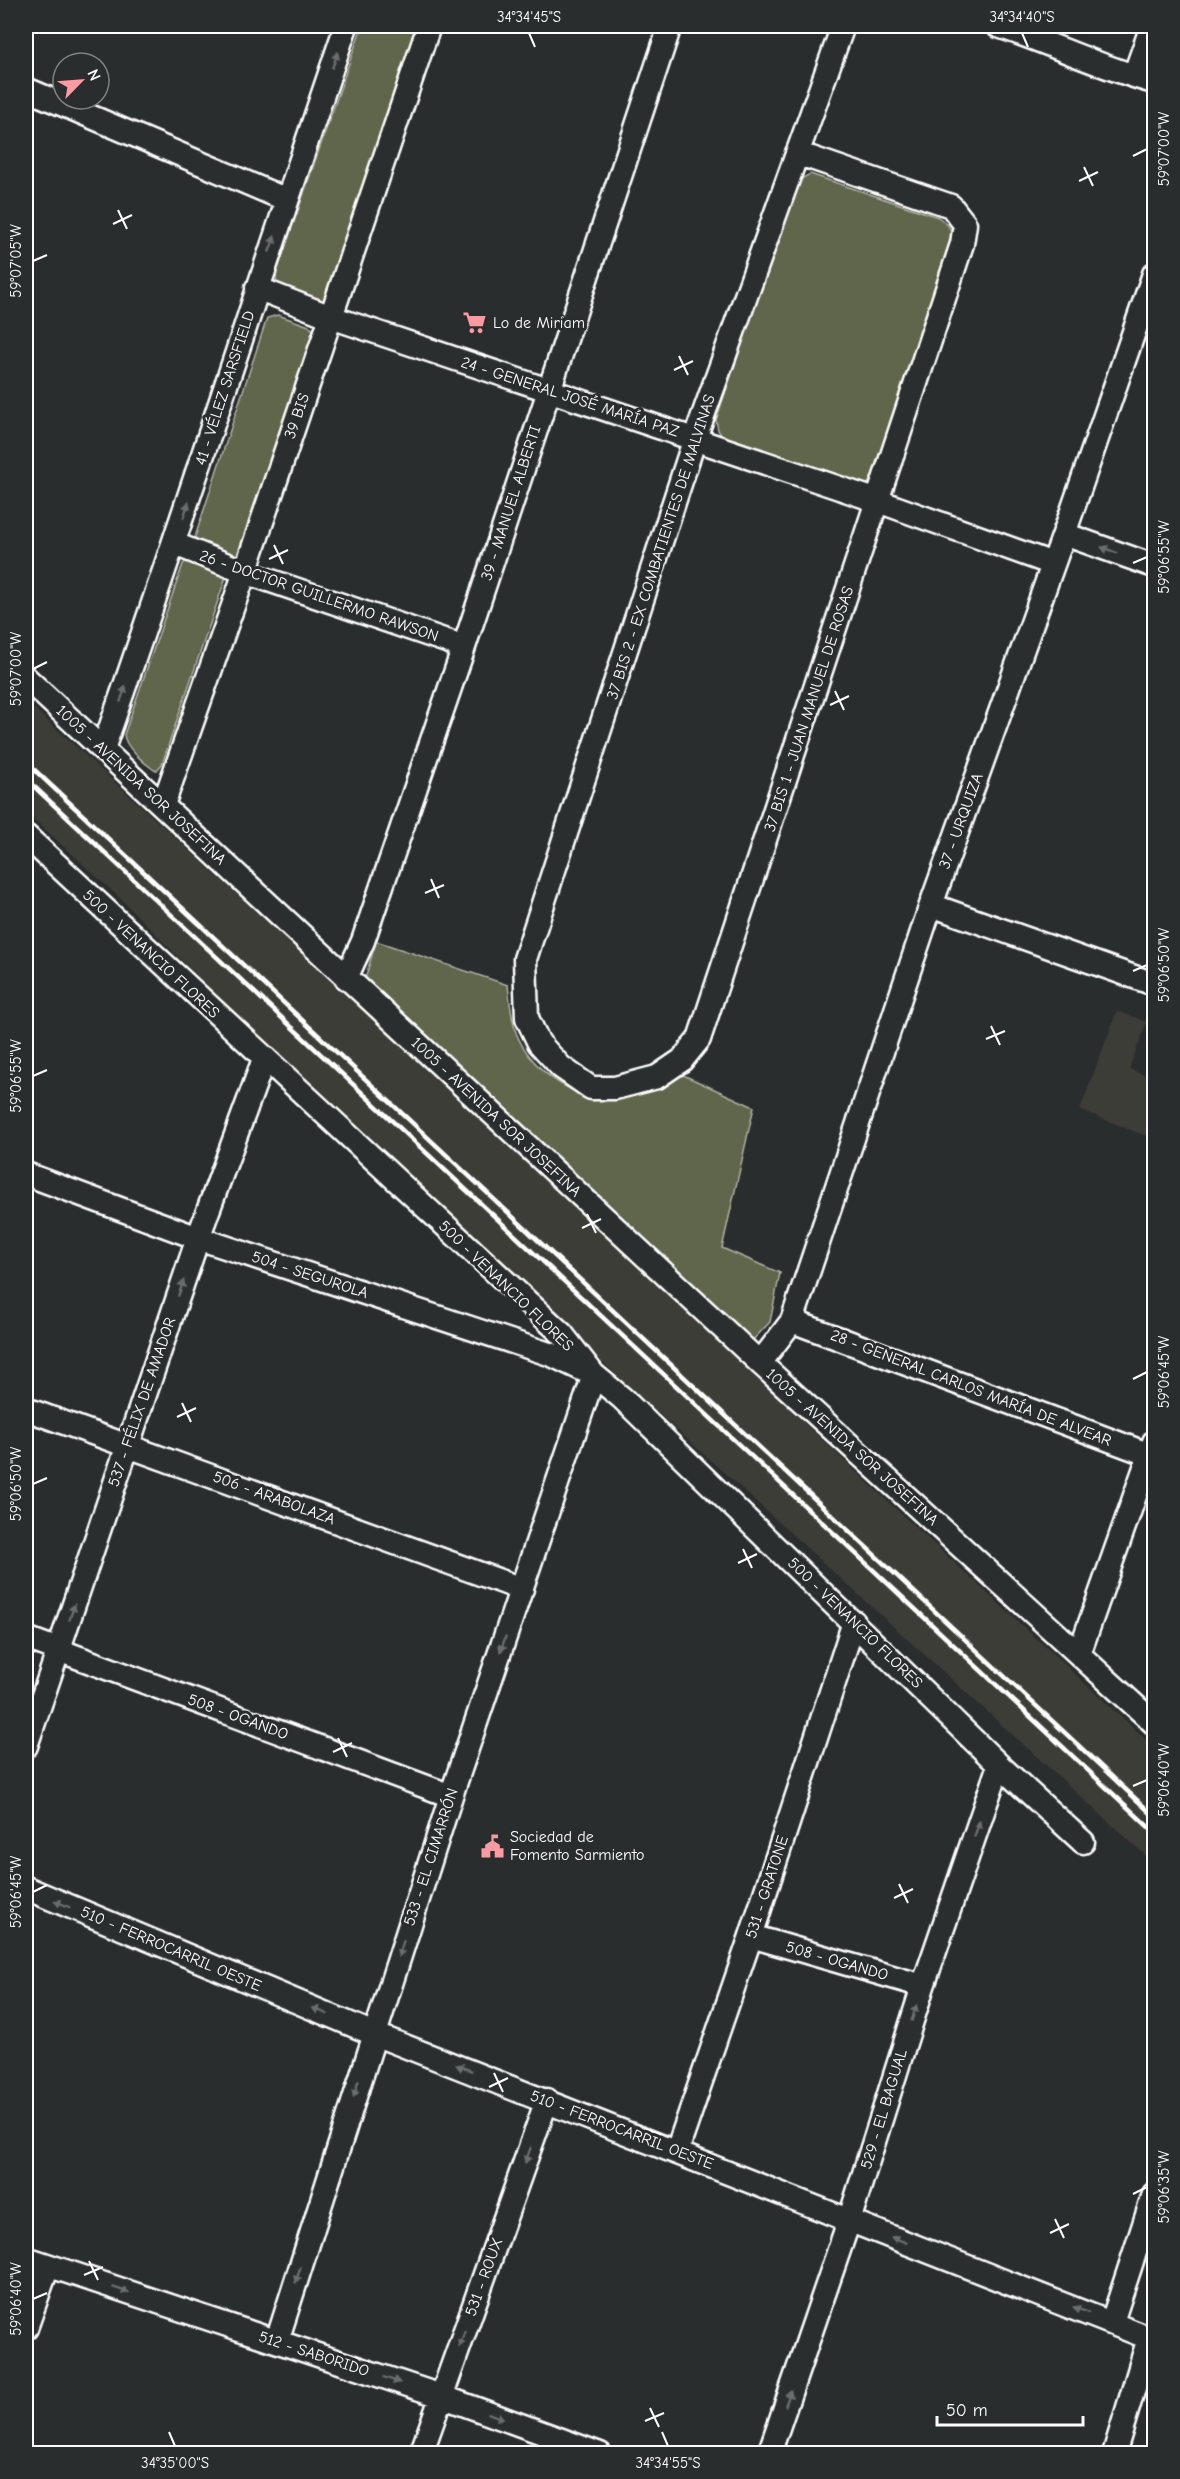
<svg xmlns="http://www.w3.org/2000/svg" width="1180" height="2479" font-family="'Comic Neue',sans-serif">
	<style>
		.built { fill: #3d3c38 }
		.green { fill: #60664c; stroke: #b0b2a6; stroke-width: 1.5 }
		.lines { fill: none; stroke-linecap: round; stroke-linejoin: round }
		.street-casing { stroke: #fff; stroke-width: 27 }
		.street { stroke: #2a2d2e; stroke-width: 22 }
		.rail { stroke: #fff; stroke-width: 4.5 }
		.oneway { fill: #6a6c6d }
		.ticks { fill: none; stroke: #fff; stroke-width: 2 }
		.labels { text-anchor: middle; dominant-baseline: central; stroke-width: 6; stroke-linejoin: round; paint-order: stroke }
		.poi-label { font-size: 16px; fill: #fff; stroke: #2a2d2e; text-anchor: start }
		.street-label { font-size: 16px; fill: #fff; stroke: #2a2d2e }
		.neatline { fill: none; stroke: #fff; stroke-width: 2 }
		.ticks-label { font-size: 15px; text-anchor: middle; fill: #fff }
	</style>
	<rect width="100%" height="100%" fill="#2a2d2e"/>
	<filter id="ink" filterUnits="userSpaceOnUse"><feTurbulence type="fractalNoise" baseFrequency=".0167" numOctaves="2"/><feDisplacementMap in="SourceGraphic" scale="12" xChannelSelector="R" yChannelSelector="G"/><feConvolveMatrix kernelMatrix="1 2 1 2 8 2 1 2 1" color-interpolation-filters="sRGB"/></filter>
	<g filter="url(#ink)">
		<!-- built -->
		<path class="built" d="M26,701L416,1058L885,1499L1154,1747V1863L623,1381L310,1090L121,899L26,812Z
			M1117,1011L1147,1022L1129,1069L1154,1079V1139L1080,1110Z"/>
		<!-- green -->
		<path class="green" d="M362,26H421L324,302L279,288L276,281L277,271Z
			M810,174L938,217C948,224 952,229 954,241L874,477L867,484H856L723,438L718,430L716,420L796,187L799,180Z
			M278,315L309,326L315,332L242,559L196,541L195,537L267,318Z
			M188,560L223,572L226,577L162,764L157,770H154C144,763 125,747 124,735L183,564Z
			M376,941L508,985C510,1001 511,1020 517,1035C533,1073 582,1107 625,1097C645,1093 662,1083 679,1073L754,1107L722,1248L780,1273L770,1322L752,1341L364,983Z"/>
		<g class="lines">
			<defs>
				<path id="street" d="M998,26C1051,43 1101,68 1154,82
					M1134,76L1152,26
					M26,89L287,200
					M797,153L951,206L965,224L962,244L699,1039L682,1060L657,1077L615,1088H591L561,1067L539,1043L527,1018L525,959L695,438L843,26
					M257,288L331,317L878,501L1053,564
					M1064,534L1154,566
					M175,544L245,572L464,647
					M26,678L760,1363L1154,1723
					M103,749C187,509 264,266 346,26
					M163,805L245,572L429,26
					M26,836L562,1334L594,1375L622,1398L999,1765L1083,1842
					M931,905L1154,984
					M346,978L363,941L464,647L670,26
					M26,1174L198,1238L552,1355L594,1375L451,1796L277,2341
					M792,1321L1150,1455
					M760,1363L792,1321L931,905L1064,534L1154,274
					M26,1409L522,1589
					M26,1638L451,1796
					M1079,1654L1154,1442
					M26,1746L198,1238L264,1059
					M26,1888L374,2034L1154,2340
					M751,1936L923,1986
					M677,2151L751,1936L854,1622
					M26,2258L441,2396L600,2454
					M1112,2322L1154,2194
					M26,2328L48,2266
					M421,2454L547,2100
					M769,2454L849,2221L923,1986L999,1765
					M1114,2454L1149,2338"/>
			</defs>
			<!-- street casing -->
			<use href="#street" class="street-casing"/>
			<!-- street -->
			<use href="#street" class="street"/>
			<!-- rail -->
			<path class="rail" d="M26,762L1154,1816
				M26,779L1154,1832"/>
		</g>
		<!-- one-way arrows -->
		<defs><path id="oneway-solid" d="M-6-.8H1V-3.2L6.5 0L1 3.2V.8H-6Z" transform="scale(1.5)"/></defs>
		<g class="oneway">
			<use href="#oneway-solid" transform="translate(335 60) rotate(-71)"/>
			<use href="#oneway-solid" transform="translate(272 244) rotate(-71)"/>
			<use href="#oneway-solid" transform="translate(186 510) rotate(-72)"/>
			<use href="#oneway-solid" transform="translate(1109 550) rotate(-160)"/>
			<use href="#oneway-solid" transform="translate(123 694) rotate(-71)"/>
			<use href="#oneway-solid" transform="translate(181 1288) rotate(-71)"/>
			<use href="#oneway-solid" transform="translate(72 1612) rotate(-72)"/>
			<use href="#oneway-solid" transform="translate(503 1644) rotate(109)"/>
			<use href="#oneway-solid" transform="translate(977 1829) rotate(-71)"/>
			<use href="#oneway-solid" transform="translate(62 1904) rotate(-157)"/>
			<use href="#oneway-solid" transform="translate(401 1949) rotate(108)"/>
			<use href="#oneway-solid" transform="translate(320 2011) rotate(-157)"/>
			<use href="#oneway-solid" transform="translate(914 2013) rotate(-73)"/>
			<use href="#oneway-solid" transform="translate(464 2068) rotate(-159)"/>
			<use href="#oneway-solid" transform="translate(356 2089) rotate(107)"/>
			<use href="#oneway-solid" transform="translate(528 2155) rotate(110)"/>
			<use href="#oneway-solid" transform="translate(899 2240) rotate(-159)"/>
			<use href="#oneway-solid" transform="translate(298 2275) rotate(107)"/>
			<use href="#oneway-solid" transform="translate(121 2290) rotate(18)"/>
			<use href="#oneway-solid" transform="translate(1081 2310) rotate(-159)"/>
			<use href="#oneway-solid" transform="translate(462 2339) rotate(110)"/>
			<use href="#oneway-solid" transform="translate(392 2380) rotate(18)"/>
			<use href="#oneway-solid" transform="translate(788 2398) rotate(-71)"/>
			<use href="#oneway-solid" transform="translate(496 2416) rotate(20)"/>
		</g>
	</g>
	<!-- ticks -->
	<path class="ticks" d="M529,33L535,47M1022,33L1028,47M1133,156L1147,149M1084,167L1093,186M1079,181L1098,172M118,210L127,229M113,224L132,215M33,261L47,255M679,356L688,375M674,370L693,361M274,545L283,564M269,559L288,550M1133,563L1147,557M33,669L47,662M835,691L844,710M830,705L849,696M431,879L439,898M425,893L444,885M1133,971L1147,965M991,1026L1000,1045M986,1039L1005,1031M33,1076L47,1070M587,1214L596,1233M582,1228L601,1219M1133,1379L1147,1372M182,1403L191,1422M177,1417L196,1408M33,1484L47,1478M743,1549L752,1568M738,1563L757,1554M338,1738L347,1757M333,1752L352,1743M1133,1786L1147,1780M899,1884L908,1903M33,1892L47,1885M894,1898L913,1889M494,2073L503,2092M489,2087L508,2078M1133,2194L1147,2187M1055,2219L1064,2238M1050,2233L1069,2224M89,2261L98,2280M84,2275L103,2267M33,2299L47,2293M650,2408L659,2427M645,2421L664,2413M169,2432L175,2446M662,2432L668,2446"/>
	<!-- icons -->
	<defs>
		<symbol id="supermarket-bare" viewBox="-9 -9 18 18"><path d="M-6-5.5h2.5l.6 2H6L4.5 2H-2.5L-4.4-4H-6ZM-1.5 3.2a1.3 1.3 0 1 0 .1 0ZM3 3.2a1.3 1.3 0 1 0 .1 0Z" fill="#ff9aa2" stroke="#2a2d2e" stroke-width="2.5" paint-order="stroke"/></symbol>
		<symbol id="civic-bare" viewBox="-9 -9 18 18"><path d="M-.6-6.5H3V-4.5H.6V-3L4-1V1h2V6H-6V1h2V-1L-.6-3ZM-1.2 2.5V6h2.4V2.5Z" fill="#ff9aa2" stroke="#2a2d2e" stroke-width="2.5" paint-order="stroke"/></symbol>
	</defs>
	<g fill-rule="evenodd">
		<use href="#supermarket-bare" x="458" y="306" width="33" height="33"/>
		<use href="#civic-bare" x="476" y="1830" width="33" height="33"/>
	</g>
	<g class="labels">
		<!-- poi labels -->
		<g class="poi-label">
			<text x="493" y="323">Lo de Miriam</text>
			<text x="510" y="1837">Sociedad de<tspan x="510" dy="18">Fomento Sarmiento</tspan></text>
		</g>
		<!-- street labels -->
		<g class="street-label">
			<text transform="translate(225 388) rotate(-72)">41 - VÉLEZ SARSFIELD</text>
			<text transform="translate(570 397) rotate(18)">24 - GENERAL JOSÉ MARÍA PAZ</text>
			<text transform="translate(297 416) rotate(-71)">39 BIS</text>
			<text transform="translate(511 503) rotate(-72)">39 - MANUEL ALBERTI</text>
			<text transform="translate(661 547) rotate(-72)">37 BIS 2 - EX COMBATIENTES DE MALVINAS</text>
			<text transform="translate(319 596) rotate(19)">26 - DOCTOR GUILLERMO RAWSON</text>
			<text transform="translate(809 709) rotate(-72)">37 BIS 1 - JUAN MANUEL DE ROSAS</text>
			<text transform="translate(141 785) rotate(43)">1005 - AVENIDA SOR JOSEFINA</text>
			<text transform="translate(961 821) rotate(-70)">37 - URQUIZA</text>
			<text transform="translate(151 954) rotate(43)">500 - VENANCIO FLORES</text>
			<text transform="translate(496 1117) rotate(43)">1005 - AVENIDA SOR JOSEFINA</text>
			<text transform="translate(310 1275) rotate(18)">504 - SEGUROLA</text>
			<text transform="translate(506 1286) rotate(44)">500 - VENANCIO FLORES</text>
			<text transform="translate(971 1388) rotate(21)">28 - GENERAL CARLOS MARÍA DE ALVEAR</text>
			<text transform="translate(142 1402) rotate(-71)">537 - FÉLIX DE AMADOR</text>
			<text transform="translate(852 1447) rotate(42)">1005 - AVENIDA SOR JOSEFINA</text>
			<text transform="translate(274 1498) rotate(20)">506 - ARABOLAZA</text>
			<text transform="translate(855 1623) rotate(44)">500 - VENANCIO FLORES</text>
			<text transform="translate(238 1717) rotate(20)">508 - OGANDO</text>
			<text transform="translate(431 1857) rotate(-72)">533 - EL CIMARRÓN</text>
			<text transform="translate(767 1887) rotate(-72)">531 - GRATONE</text>
			<text transform="translate(171 1949) rotate(23)">510 - FERROCARRIL OESTE</text>
			<text transform="translate(837 1961) rotate(16)">508 - OGANDO</text>
			<text transform="translate(884 2109) rotate(-73)">529 - EL BAGUAL</text>
			<text transform="translate(622 2130) rotate(21)">510 - FERROCARRIL OESTE</text>
			<text transform="translate(484 2277) rotate(-70)">531 - ROUX</text>
			<text transform="translate(314 2354) rotate(18)">512 - SABORIDO</text>
		</g>
	</g>
	<!-- margin -->
	<rect width="1180" height="2479" fill="none" stroke="#2a2d2e" stroke-width="66"/>
	<!-- north arrow -->
	<g transform="translate(81 81) rotate(65)"><circle r="28" fill="#2a2d2e" stroke="#7f8182" stroke-width="1.5"/>
	<path d="M0-4.5L10 22L0 15L-10 22Z" fill="#ff9aa2"/>
	<text y="-9" font-size="16" font-weight="bold" text-anchor="middle" fill="#ffffff">N</text>
	</g>
	<!-- scale -->
	<path d="M937 2416v9h146v-9" fill="none" stroke="#ffffff" stroke-width="3"/>
	<text x="946" y="2416" font-size="18" fill="#ffffff" stroke="#2a2d2e" stroke-width="4.5" paint-order="stroke">50 m</text>
	<rect x="33" y="33" width="1114" height="2413" class="neatline"/>
	<g class="ticks-label">
		<text x="529" y="22">34°34'45"S</text>
		<text x="1022" y="22">34°34'40"S</text>
		<text transform="translate(1164 149) rotate(-90)" y="5">59°07'00"W</text>
		<text transform="translate(16 261) rotate(-90)" y="5">59°07'05"W</text>
		<text transform="translate(1164 557) rotate(-90)" y="5">59°06'55"W</text>
		<text transform="translate(16 669) rotate(-90)" y="5">59°07'00"W</text>
		<text transform="translate(1164 965) rotate(-90)" y="5">59°06'50"W</text>
		<text transform="translate(16 1076) rotate(-90)" y="5">59°06'55"W</text>
		<text transform="translate(1164 1372) rotate(-90)" y="5">59°06'45"W</text>
		<text transform="translate(16 1484) rotate(-90)" y="5">59°06'50"W</text>
		<text transform="translate(1164 1780) rotate(-90)" y="5">59°06'40"W</text>
		<text transform="translate(16 1892) rotate(-90)" y="5">59°06'45"W</text>
		<text transform="translate(1164 2187) rotate(-90)" y="5">59°06'35"W</text>
		<text transform="translate(16 2299) rotate(-90)" y="5">59°06'40"W</text>
		<text x="175" y="2468">34°35'00"S</text>
		<text x="668" y="2468">34°34'55"S</text>
	</g>
</svg>
